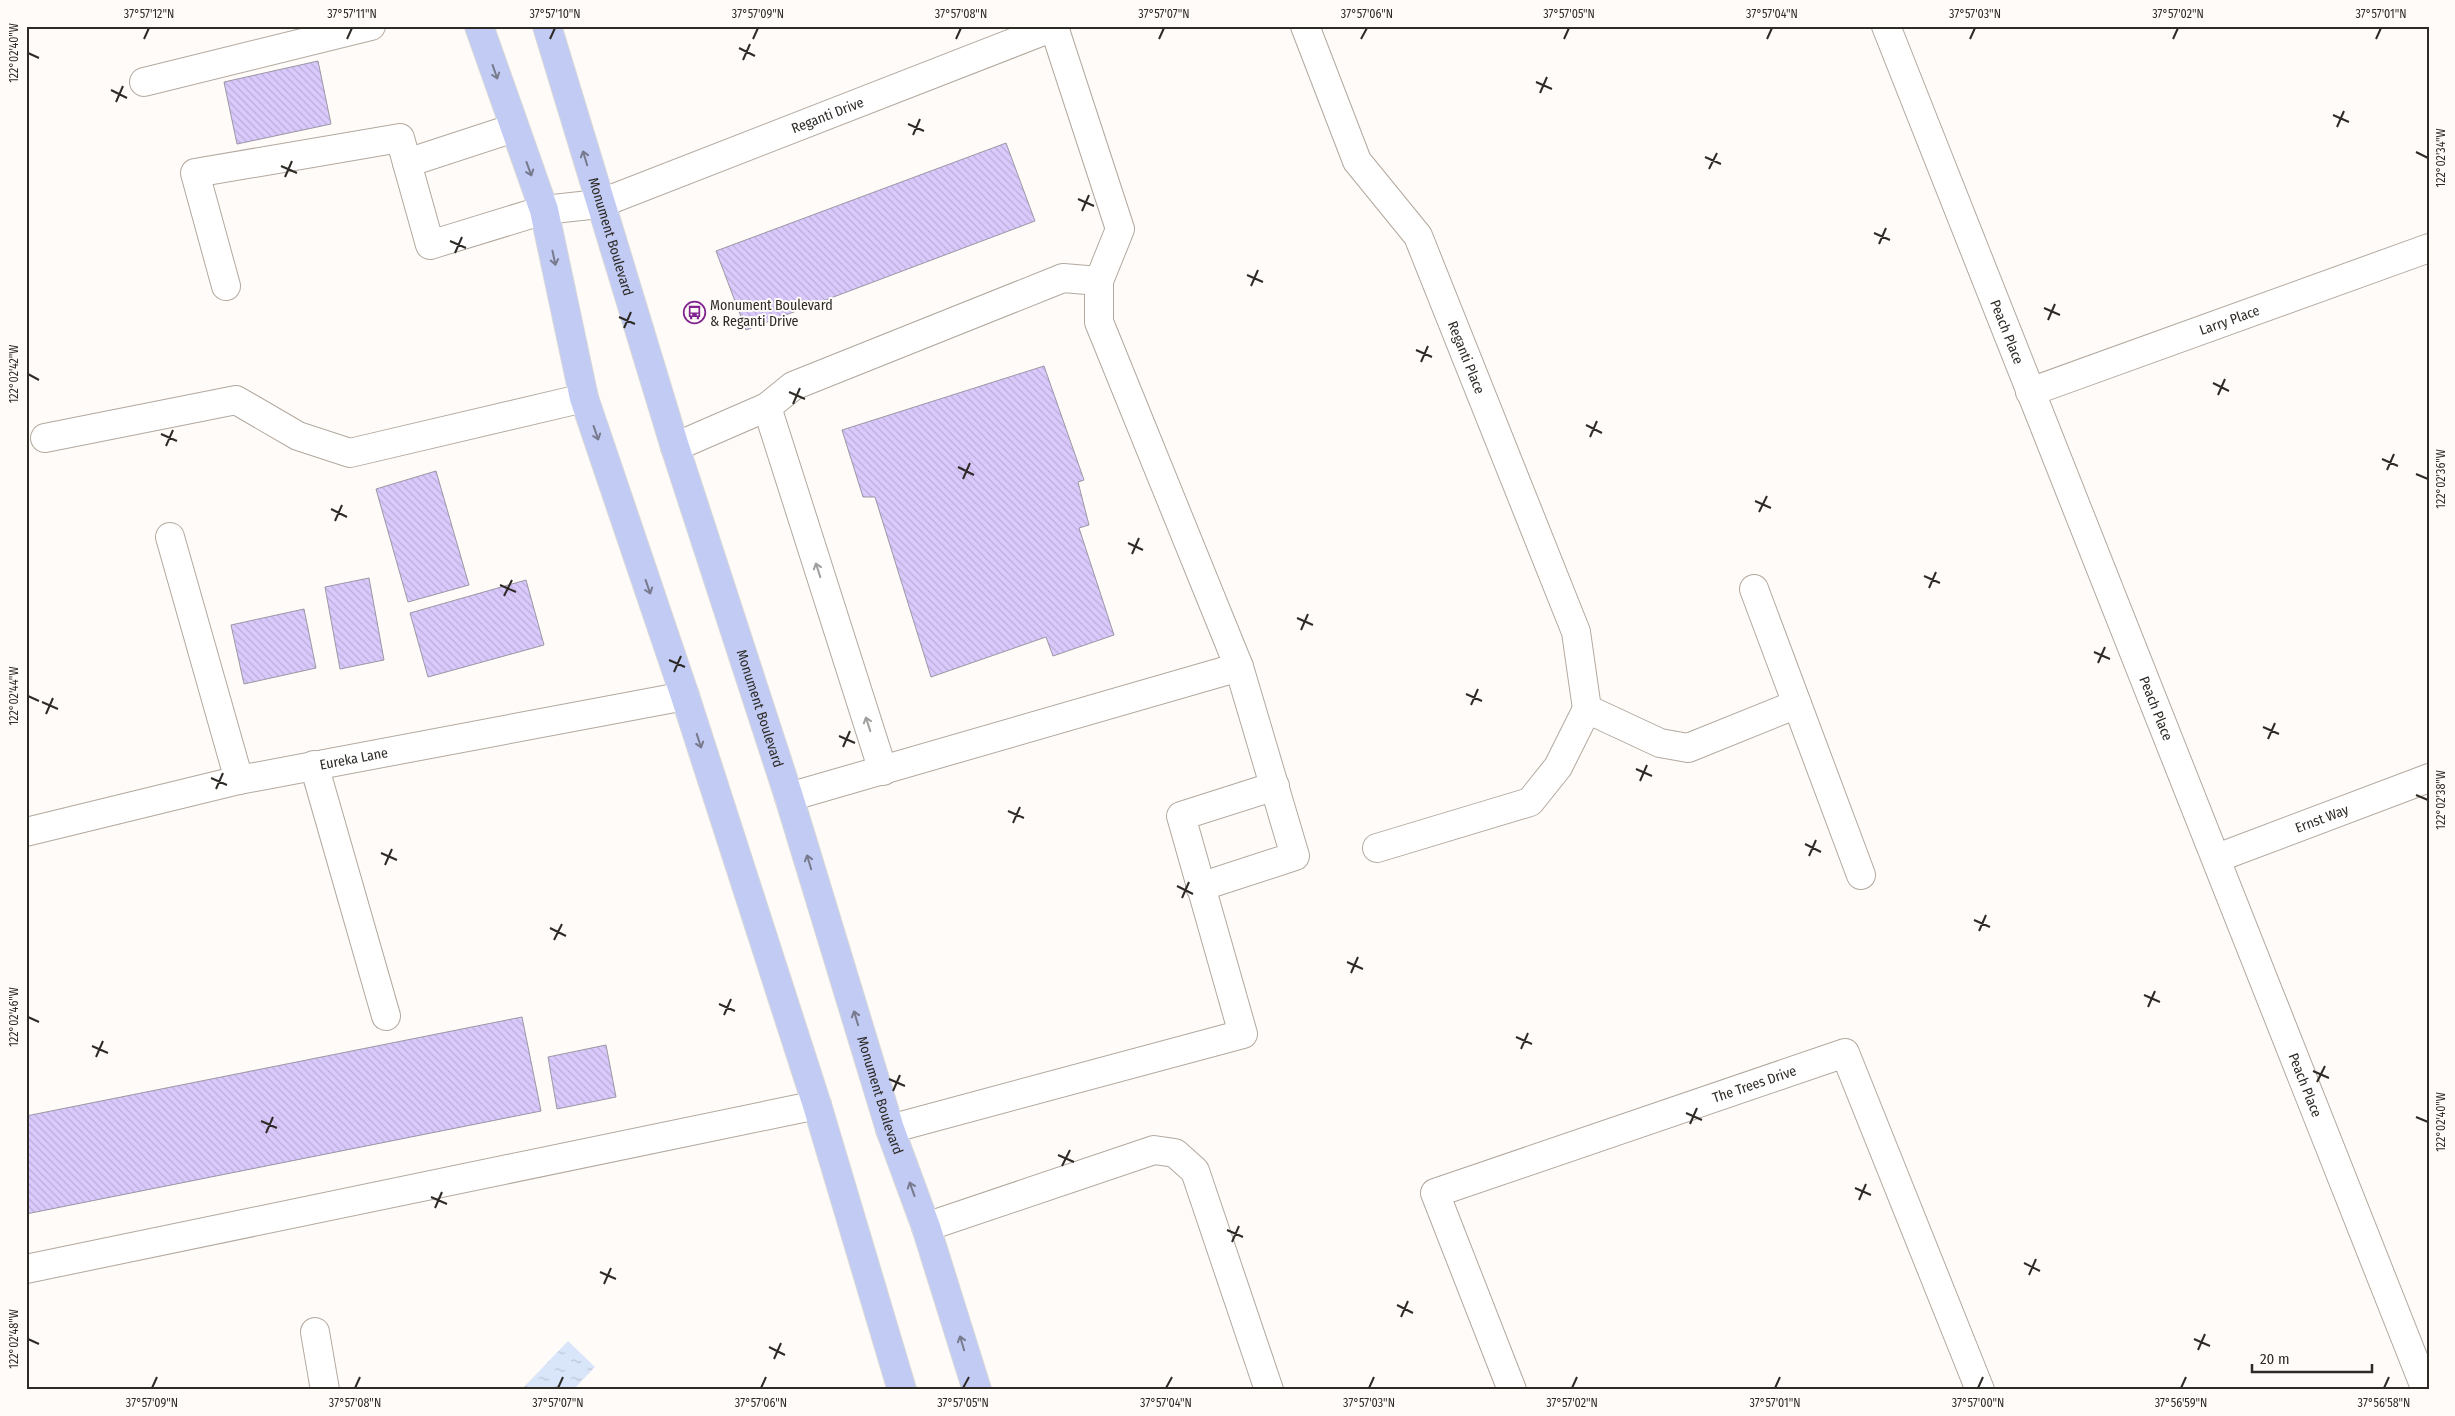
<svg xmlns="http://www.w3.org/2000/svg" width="2455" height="1416" font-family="'Fira Sans Condensed',sans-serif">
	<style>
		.water { fill: url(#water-ripples) }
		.building { fill: url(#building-back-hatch); stroke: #9b97a4 }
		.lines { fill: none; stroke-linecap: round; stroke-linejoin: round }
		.minor-casing { stroke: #b3a89d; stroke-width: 30 }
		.major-casing { stroke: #d9d9d8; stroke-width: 30 }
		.minor { stroke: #fff; stroke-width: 28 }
		.major { stroke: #c1cbf4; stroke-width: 28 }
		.oneway { stroke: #787a8d }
		.oneway2 { stroke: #a19f9d }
		.ticks { fill: none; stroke: #2e2a26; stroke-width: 2 }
		.labels { text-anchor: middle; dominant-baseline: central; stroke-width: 4; stroke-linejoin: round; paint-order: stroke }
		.street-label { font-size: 14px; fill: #2e2a26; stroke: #fefbf9 }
		.poi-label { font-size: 14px; fill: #2e2a26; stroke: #fefbf9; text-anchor: start }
		.neatline { fill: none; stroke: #2e2a26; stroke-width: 2 }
		.ticks-label { font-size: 12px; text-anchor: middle; fill: #2e2a26 }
	</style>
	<defs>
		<pattern id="water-ripples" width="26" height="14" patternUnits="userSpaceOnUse" patternTransform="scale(1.25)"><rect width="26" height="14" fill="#d9e5f8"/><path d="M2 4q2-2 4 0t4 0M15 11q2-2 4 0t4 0" fill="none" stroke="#bbc5d4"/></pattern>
		<pattern id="building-back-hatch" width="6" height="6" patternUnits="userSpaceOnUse" patternTransform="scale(1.25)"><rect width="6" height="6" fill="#d9c9fc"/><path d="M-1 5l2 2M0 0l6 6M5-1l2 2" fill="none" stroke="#bbadd8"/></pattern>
	</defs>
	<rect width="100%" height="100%" fill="#fefbf9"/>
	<!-- water -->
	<path class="water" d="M568,1341L595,1367L573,1390H521Z"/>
	<!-- building -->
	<path class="building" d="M318,61L331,124L237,144L224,82Z
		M1006,143L1035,221L746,330L716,251Z
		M1044,366L1084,480L1078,482L1089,525L1079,528L1114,635L1053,656L1046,637L931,677L875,497H863L842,430Z
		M436,471L469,585L408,602L376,489Z
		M369,578L384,660L340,669L325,587Z
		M526,580L544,645L428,677L410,613Z
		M304,609L316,668L244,684L231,625Z
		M522,1017L541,1111L26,1214V1116Z
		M606,1045L616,1097L557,1109L548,1057Z"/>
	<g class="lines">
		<defs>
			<g id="minor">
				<path id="s1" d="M1305,26L1357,161L1418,236L1576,632L1587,709"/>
				<path id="s2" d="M1886,26L2426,1390"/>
				<path d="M144,82L371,26"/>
				<path d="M407,163L514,128"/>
				<path id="s3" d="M226,286L195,173L400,138L430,245L544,210L599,204L1056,26"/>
				<path id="s4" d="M2030,392L2429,248"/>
				<path d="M767,407L883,771"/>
				<path d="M45,438L236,400L298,436L350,453L584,398"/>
				<path d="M675,447L767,407L793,386L1063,278L1099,281"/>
				<path d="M170,537L239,780"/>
				<path d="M1754,589L1861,875"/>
				<path d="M1587,709L1660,743L1688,748L1797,704"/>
				<path d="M314,765L386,1016"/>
				<path d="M789,797L1239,667L1099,322V281L1120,229L1054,27"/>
				<path id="s5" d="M26,832L239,780L685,696"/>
				<path d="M1377,848L1530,802L1558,767L1587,709"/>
				<path id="s6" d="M2217,858L2429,778"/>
				<path d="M1200,887L1295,856L1239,667"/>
				<path d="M890,1129L1243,1034L1181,816L1275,786"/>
				<path d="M926,1227L1154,1150L1175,1153L1195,1171L1269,1390"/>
				<path d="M26,1269L817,1105"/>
				<path d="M315,1332L325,1390"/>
				<path id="s7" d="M1512,1390L1435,1193L1845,1053L1980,1390"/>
			</g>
			<g id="major">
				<path d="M479,26L544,210L584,398L685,696L817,1105L902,1390"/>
				<path id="s8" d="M547,26L675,447L789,797L890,1129L926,1227L977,1390"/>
			</g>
		</defs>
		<!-- minor casing -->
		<use href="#minor" class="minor-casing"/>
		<!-- major casing -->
		<use href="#major" class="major-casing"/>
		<!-- minor -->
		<use href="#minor" class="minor"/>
		<!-- major -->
		<use href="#major" class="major"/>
	</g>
	<!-- one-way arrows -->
	<defs><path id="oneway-shaft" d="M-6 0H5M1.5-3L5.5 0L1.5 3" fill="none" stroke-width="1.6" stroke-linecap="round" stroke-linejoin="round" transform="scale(1.25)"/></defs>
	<g class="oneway">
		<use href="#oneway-shaft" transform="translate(495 72) rotate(71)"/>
		<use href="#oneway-shaft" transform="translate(585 158) rotate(-107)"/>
		<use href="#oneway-shaft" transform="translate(529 169) rotate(70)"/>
		<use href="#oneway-shaft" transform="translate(554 258) rotate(78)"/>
		<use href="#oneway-shaft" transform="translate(596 433) rotate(71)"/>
		<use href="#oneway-shaft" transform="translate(648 587) rotate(71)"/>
		<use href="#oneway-shaft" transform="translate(699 741) rotate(72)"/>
		<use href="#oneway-shaft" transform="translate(809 862) rotate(-107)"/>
		<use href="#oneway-shaft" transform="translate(856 1018) rotate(-107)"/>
		<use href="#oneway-shaft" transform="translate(912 1189) rotate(-110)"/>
		<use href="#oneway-shaft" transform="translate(962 1343) rotate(-107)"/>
	</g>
	<g class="oneway2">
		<use href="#oneway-shaft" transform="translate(818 570) rotate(-108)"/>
		<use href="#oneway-shaft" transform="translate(868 724) rotate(-108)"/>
	</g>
	<!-- ticks -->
	<path class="ticks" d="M144,39L149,28M347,39L352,28M550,39L555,28M753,39L758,28M956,39L961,28M1159,39L1164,28M1361,39L1367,28M1564,39L1569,28M1767,39L1772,28M1970,39L1975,28M2173,39L2178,28M2376,39L2381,28M739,48L755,56M28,53L39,58M743,60L750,44M1536,82L1552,89M111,90L127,98M1540,93L1547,77M116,102L123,86M2333,115L2349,122M908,124L924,131M2337,127L2344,111M913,135L920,119M2416,152L2428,158M1705,157L1721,164M281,166L297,173M1709,169L1717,153M285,177L292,161M1078,199L1094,206M1082,211L1089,195M1874,233L1890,240M450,241L466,248M1879,244L1886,228M455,253L462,237M1247,275L1263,282M1251,286L1258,270M2044,308L2060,315M619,317L635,324M2048,320L2055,304M624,328L631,312M1416,350L1432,357M1421,362L1428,346M28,374L39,380M2213,383L2229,391M789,392L805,399M2218,395L2225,379M793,404L800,388M1586,425L1602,433M161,434L177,441M1590,437L1597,421M166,446L173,430M2382,459L2398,466M958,467L974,475M2387,470L2394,454M2416,474L2428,479M963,479L970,463M1755,501L1771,508M331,509L347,517M1759,512L1767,496M335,521L342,505M1128,543L1143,550M1132,554L1139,538M1924,576L1940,583M500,585L516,592M1929,588L1936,572M504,596L512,580M1297,618L1313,625M1301,630L1308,614M2094,652L2110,659M669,660L685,667M2098,663L2105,647M674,672L681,656M1466,694L1482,701M28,696L39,701M42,702L58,709M1471,705L1478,689M46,714L53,698M2263,727L2279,734M839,736L855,743M2268,739L2275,723M843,747L850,731M1636,769L1652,776M211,778L227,785M1640,781L1647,765M216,789L223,773M2416,795L2428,800M1008,811L1024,818M1013,823L1020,807M1805,844L1821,852M381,853L397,860M1809,856L1816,840M385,865L392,849M1177,886L1193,894M1182,898L1189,882M1974,920L1990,927M550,928L566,936M1979,931L1986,915M554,940L562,924M1347,962L1363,969M1351,973L1358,957M2144,995L2160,1002M719,1004L735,1011M2148,1007L2155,991M724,1015L731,999M28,1017L39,1022M1516,1037L1532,1044M92,1046L108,1053M1521,1049L1528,1033M96,1057L103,1041M2313,1071L2329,1078M889,1079L905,1086M2317,1082L2325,1066M893,1091L900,1075M1686,1113L1702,1120M2416,1117L2428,1122M261,1121L277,1128M1690,1124L1697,1108M266,1133L273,1117M1058,1155L1074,1162M1062,1166L1070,1150M1855,1188L1871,1195M431,1197L447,1204M1859,1200L1866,1184M435,1208L442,1192M1227,1230L1243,1237M1232,1242L1239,1226M2024,1263L2040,1271M600,1272L616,1279M2029,1275L2036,1259M604,1284L611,1268M1397,1305L1413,1313M1401,1317L1408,1301M28,1339L39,1344M2194,1339L2210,1346M769,1347L785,1355M2198,1350L2205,1334M774,1359L781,1343M152,1388L157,1377M355,1388L360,1377M558,1388L563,1377M761,1388L766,1377M963,1388L969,1377M1166,1388L1172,1377M1369,1388L1374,1377M1572,1388L1577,1377M1775,1388L1780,1377M1978,1388L1983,1377M2181,1388L2186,1377M2384,1388L2389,1377"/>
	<!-- icons -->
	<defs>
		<symbol id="bus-ring" viewBox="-11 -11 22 22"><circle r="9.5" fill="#fefbf9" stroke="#81238f" stroke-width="1.5"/><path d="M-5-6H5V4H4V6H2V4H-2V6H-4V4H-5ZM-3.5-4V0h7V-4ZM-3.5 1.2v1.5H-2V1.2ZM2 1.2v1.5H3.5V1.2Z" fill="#81238f"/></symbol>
	</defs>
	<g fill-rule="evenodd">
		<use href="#bus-ring" x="682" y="300" width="25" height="25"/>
	</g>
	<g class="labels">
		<!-- street labels -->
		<g class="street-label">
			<text stroke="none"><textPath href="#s3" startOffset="856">Reganti Drive</textPath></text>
			<text stroke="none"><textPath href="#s8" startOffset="220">Monument Boulevard</textPath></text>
			<text stroke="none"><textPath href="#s4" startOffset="212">Larry Place</textPath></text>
			<text stroke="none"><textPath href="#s2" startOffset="329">Peach Place</textPath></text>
			<text stroke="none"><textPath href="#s1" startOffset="372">Reganti Place</textPath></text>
			<text stroke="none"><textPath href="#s8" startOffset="715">Monument Boulevard</textPath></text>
			<text stroke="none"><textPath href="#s2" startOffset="734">Peach Place</textPath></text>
			<text stroke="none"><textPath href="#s5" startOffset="336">Eureka Lane</textPath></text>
			<text stroke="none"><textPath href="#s6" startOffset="112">Ernst Way</textPath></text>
			<text stroke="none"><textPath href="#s7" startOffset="549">The Trees Drive</textPath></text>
			<text stroke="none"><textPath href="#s2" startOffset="1139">Peach Place</textPath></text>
			<text stroke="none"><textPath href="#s8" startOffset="1120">Monument Boulevard</textPath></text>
		</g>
		<!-- poi labels -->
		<g class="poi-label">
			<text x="710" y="305">Monument Boulevard<tspan x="710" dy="16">&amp; Reganti Drive</tspan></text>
		</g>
	</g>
	<!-- border -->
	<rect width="2455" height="1416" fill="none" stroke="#fefbf9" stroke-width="55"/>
	<!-- scale -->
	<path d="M2252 1364v8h120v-8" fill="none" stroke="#2e2a26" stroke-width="2.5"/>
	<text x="2260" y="1364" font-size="15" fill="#2e2a26" stroke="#fefbf9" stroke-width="4" paint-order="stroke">20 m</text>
	<rect x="28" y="28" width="2400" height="1360" class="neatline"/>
	<g class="ticks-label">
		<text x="149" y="18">37°57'12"N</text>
		<text x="352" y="18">37°57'11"N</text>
		<text x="555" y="18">37°57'10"N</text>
		<text x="758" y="18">37°57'09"N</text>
		<text x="961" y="18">37°57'08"N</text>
		<text x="1164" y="18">37°57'07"N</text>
		<text x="1367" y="18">37°57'06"N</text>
		<text x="1569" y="18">37°57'05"N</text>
		<text x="1772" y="18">37°57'04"N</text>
		<text x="1975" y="18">37°57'03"N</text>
		<text x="2178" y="18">37°57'02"N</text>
		<text x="2381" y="18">37°57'01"N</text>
		<text transform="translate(14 53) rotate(-90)" y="4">122°02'40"W</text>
		<text transform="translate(2441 158) rotate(-90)" y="4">122°02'34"W</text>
		<text transform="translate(14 374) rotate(-90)" y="4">122°02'42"W</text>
		<text transform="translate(2441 479) rotate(-90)" y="4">122°02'36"W</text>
		<text transform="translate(14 696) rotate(-90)" y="4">122°02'44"W</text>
		<text transform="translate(2441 800) rotate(-90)" y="4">122°02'38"W</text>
		<text transform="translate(14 1017) rotate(-90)" y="4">122°02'46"W</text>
		<text transform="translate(2441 1122) rotate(-90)" y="4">122°02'40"W</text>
		<text transform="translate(14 1339) rotate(-90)" y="4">122°02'48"W</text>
		<text x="152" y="1407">37°57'09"N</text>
		<text x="355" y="1407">37°57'08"N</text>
		<text x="558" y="1407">37°57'07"N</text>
		<text x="761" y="1407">37°57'06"N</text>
		<text x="963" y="1407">37°57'05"N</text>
		<text x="1166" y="1407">37°57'04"N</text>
		<text x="1369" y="1407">37°57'03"N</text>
		<text x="1572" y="1407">37°57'02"N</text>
		<text x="1775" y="1407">37°57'01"N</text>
		<text x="1978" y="1407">37°57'00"N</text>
		<text x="2181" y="1407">37°56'59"N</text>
		<text x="2384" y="1407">37°56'58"N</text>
	</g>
</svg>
